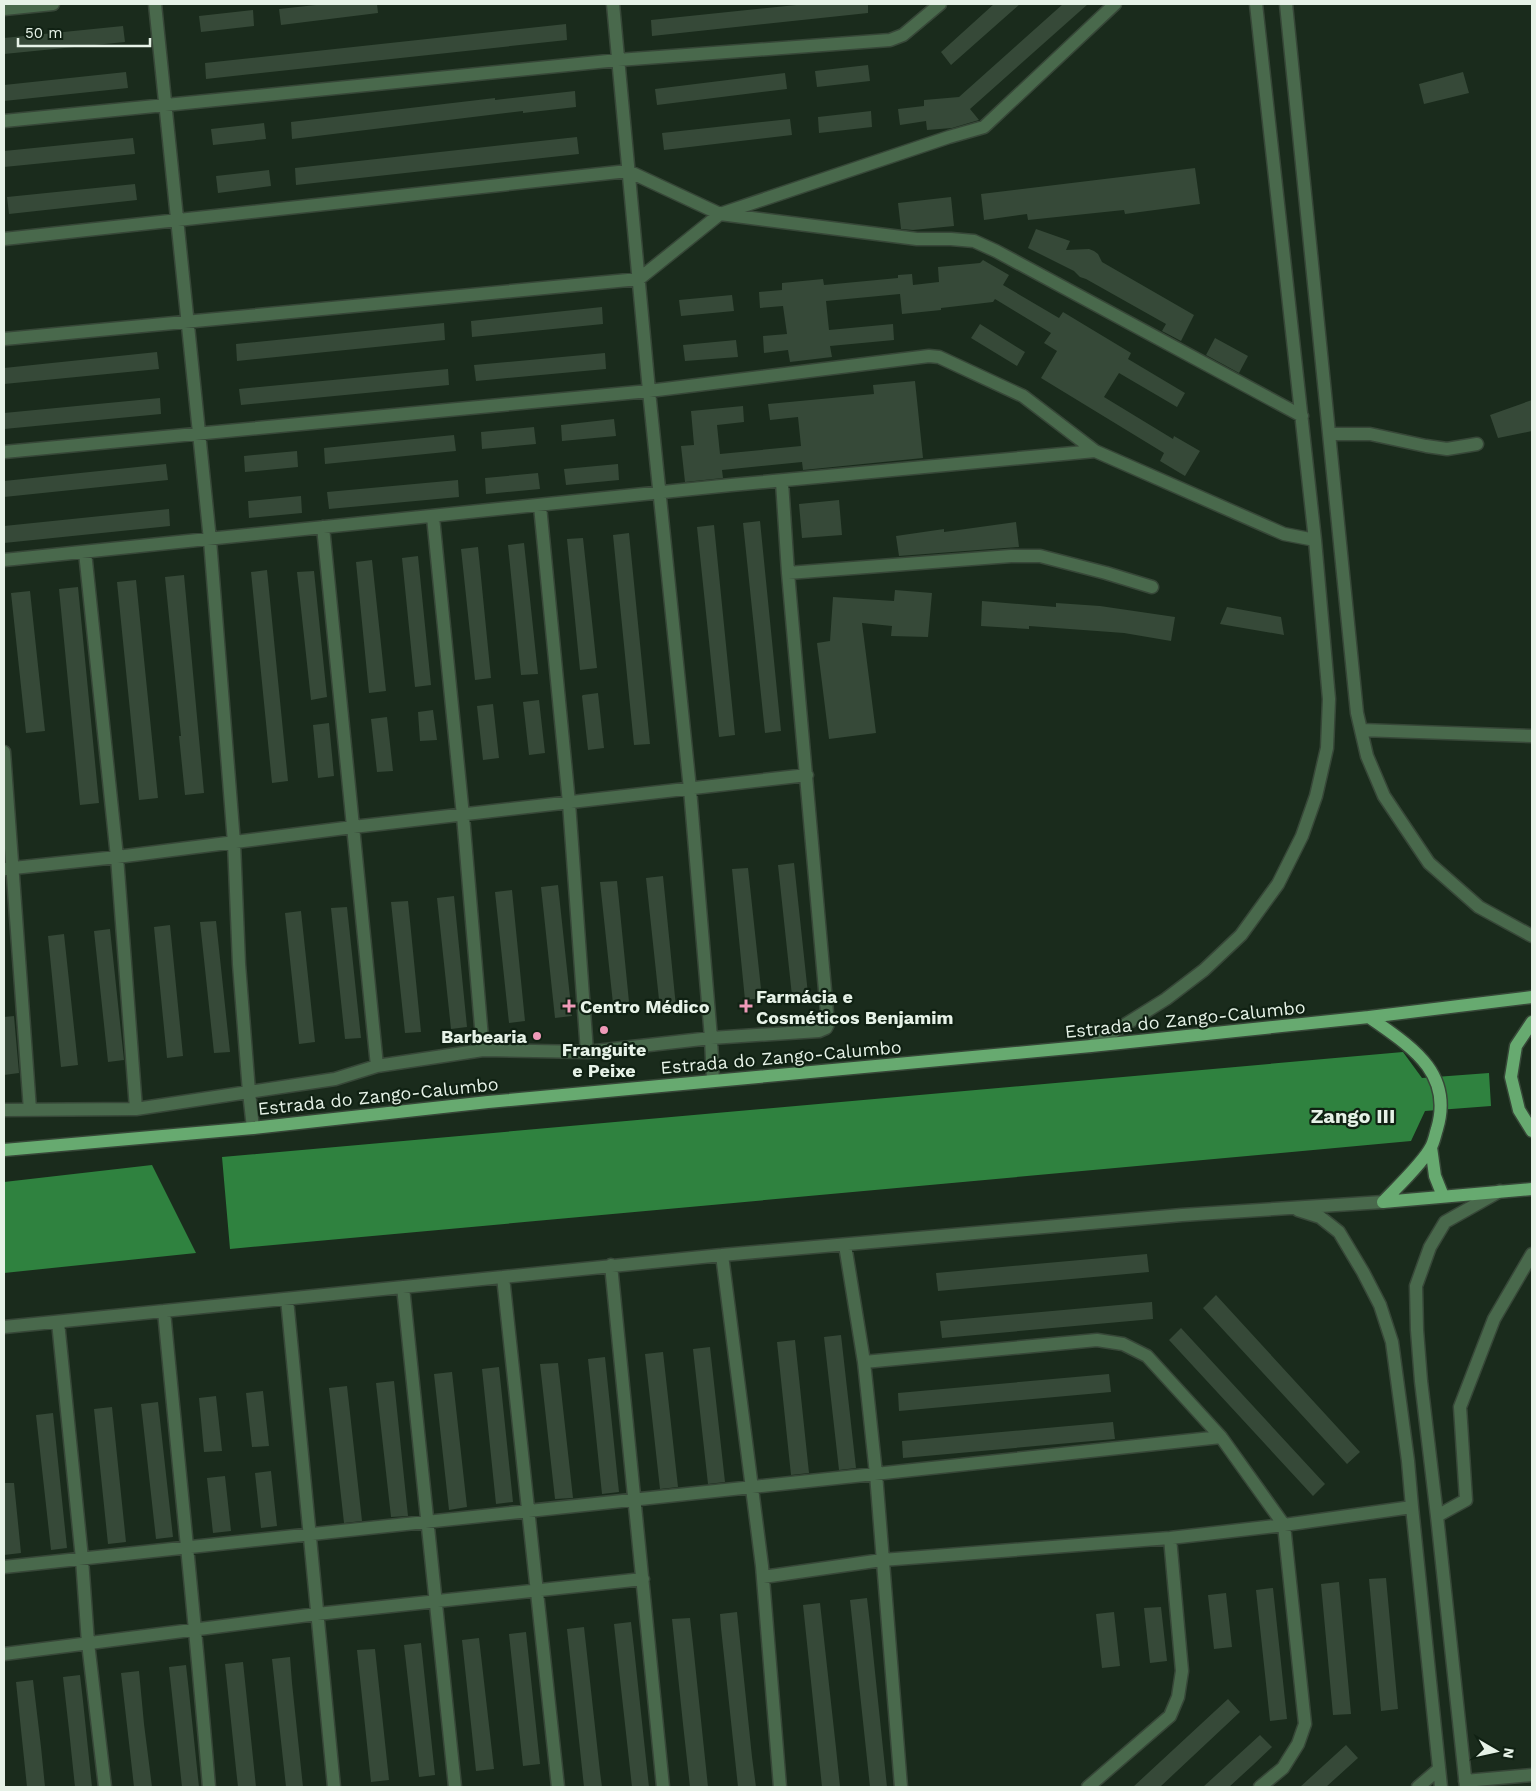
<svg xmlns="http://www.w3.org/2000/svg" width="1536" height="1791" font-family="'Work Sans',sans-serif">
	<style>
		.water { fill: #2f823f }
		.building { fill: #364938 }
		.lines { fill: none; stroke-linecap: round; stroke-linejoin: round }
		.minor-casing { stroke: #374738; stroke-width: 15 }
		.major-casing { stroke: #374738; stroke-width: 15 }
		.minor { stroke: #49694c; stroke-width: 12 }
		.major { stroke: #67aa70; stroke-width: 12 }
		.poi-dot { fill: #ef9ab8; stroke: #102113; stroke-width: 2 }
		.labels { text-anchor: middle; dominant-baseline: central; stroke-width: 4.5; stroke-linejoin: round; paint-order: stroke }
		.poi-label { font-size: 18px; font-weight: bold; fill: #e6f2e7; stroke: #102113; text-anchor: start }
		.street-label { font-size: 18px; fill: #e6f2e7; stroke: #102113 }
		.quarter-label { font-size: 20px; font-weight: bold; fill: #e6f2e7; stroke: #102113 }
	</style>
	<rect width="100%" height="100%" fill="#1a2b1c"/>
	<!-- water -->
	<path class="water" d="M1403,1052L1422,1078L1489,1073L1491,1106L1425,1111L1411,1141L230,1249L222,1157Z
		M152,1165L196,1253L4,1273V1182Z"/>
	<!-- building -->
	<path class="building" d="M325,4H377L378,13L281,25L279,9Z
		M806,4H868V13L652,36L651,20Z
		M994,4H1020L951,65L941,52Z
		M1063,4H1088L970,109L979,120L952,128L927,130L926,121L900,125L898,109L924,106V100L959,97Z
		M253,10L254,26L201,32L199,16Z
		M566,24L567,40L206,79L205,63Z
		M123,26L125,42L4,54V38Z
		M868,65L870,81L817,87L815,71Z
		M126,72L128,88L4,101V85Z
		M1463,72L1469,93L1424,104L1419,84Z
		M785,73L787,89L657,105L655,89Z
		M575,91L576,107L523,113V111L292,139L291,122L495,98V100Z
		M871,111L872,127L819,133L818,117Z
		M790,119L792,135L664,150L662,133Z
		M264,123L266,139L213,145L211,129Z
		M577,137L579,154L296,185L295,168Z
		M133,138L135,154L4,167V151Z
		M1195,168L1200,204L1125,214L1124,210L1028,220L1027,214L984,220L981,194Z
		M269,170L271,186L218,193L216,176Z
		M135,184L137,200L9,214L7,197Z
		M951,197L954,226L913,230L901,229L898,203Z
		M1036,229L1070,241L1066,250L1089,249L1094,251L1098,254L1102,262L1194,315L1181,341L1162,331L1166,324L1086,279L1080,277L1074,271L1028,248Z
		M983,260L1009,275L1003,285L1059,318L1063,312L1131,353L1128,359L1185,393L1177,407L1119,373L1104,397L1173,439L1174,436L1200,451L1185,476L1160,461L1164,453L1041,378L1057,351L1044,343L1051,333L995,299L993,302L941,308V310L902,314L900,294L826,301L829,330L893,324L894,340L830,346L832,357L790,362L788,350L764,353L763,336L787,334L783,306L760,308L759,292L782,290V283L823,279L824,285L898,278V275L912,274L913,285L939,282L938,267L980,263Z
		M732,295L734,311L681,316L679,300Z
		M602,307L603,324L472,337L471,321Z
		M444,323L445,340L237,361L236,344Z
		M980,324L1025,352L1017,366L971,338Z
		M1215,338L1248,356L1239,373L1206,355Z
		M736,340L738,357L685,361L683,345Z
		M157,352L159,369L4,384V368Z
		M605,353L606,369L476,381L474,365Z
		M448,369L449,385L241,405L239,389Z
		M915,381L923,458L803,470L802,462L722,470L723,478L685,482L681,446L694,445L691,411L743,406L744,422L717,425L720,454L801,446L798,417L770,420L768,404L874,394L873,385Z
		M160,398L161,414L4,429V413Z
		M1532,400V431L1498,438L1490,415Z
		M614,419L616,436L562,441L561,425Z
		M534,427L536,444L482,449L481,432Z
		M454,435L456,451L325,464L324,448Z
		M297,451L298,467L245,472L244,456Z
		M166,464L168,480L4,497V481Z
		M618,464L619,480L566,485L564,469Z
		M538,473L540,489L486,494L485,478Z
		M458,480L459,497L329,509L327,492Z
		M301,496L302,513L249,518L248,501Z
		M839,500L842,535L802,538L799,504Z
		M169,509L170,526L4,543V526Z
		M760,521L781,731L765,733L743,523Z
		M1016,522L1019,547L899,556L896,536L944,529V532Z
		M714,525L735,735L719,737L697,527Z
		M629,533L650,744L634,745L613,535Z
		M583,538L597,668L580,670L567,539Z
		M524,543L538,674L521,675L508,545Z
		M478,547L491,678L475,680L461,549Z
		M418,556L431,685L415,687L402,558Z
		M372,560L386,691L369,693L356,562Z
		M267,570L288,781L272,783L251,572Z
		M314,571L327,697L311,700L297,572Z
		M184,575L204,793L185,795L179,736H181L165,577Z
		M136,580L158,798L139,800L117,582Z
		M78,587L99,803L80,805L59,589Z
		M895,590L932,593L928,637L891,636L892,626L862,623L876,733L829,739L817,643L830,641L833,597L894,601Z
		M30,591L45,731L26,733L11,593Z
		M982,601L1056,607V603L1100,606L1175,617L1171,641L1124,633L1029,626V629L981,626Z
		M1227,607L1281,617L1284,635L1220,624Z
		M598,693L604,748L588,750L582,696L583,695Z
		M539,700L545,753L529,755L523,702Z
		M493,704L499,758L483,760L477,706Z
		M433,710L437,740L420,741L418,712Z
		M387,717L393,771L377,772L371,719Z
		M329,723L334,776L318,778L313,725Z
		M794,863L808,994L792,996L778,865Z
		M748,868L762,998L745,1000L732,869Z
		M663,876L676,1007L660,1009L646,878Z
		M617,881L630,1012L614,1013L600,882Z
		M558,885L572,1016L555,1018L541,887Z
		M512,890L525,1021L509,1023L495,892Z
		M454,896L467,1027L451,1029L437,898Z
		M408,901L421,1032L405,1033L391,902Z
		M347,907L361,1038L345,1039L331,908Z
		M301,911L315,1042L299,1044L285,913Z
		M216,921L230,1052L214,1053L200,922Z
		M170,925L183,1056L167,1058L154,927Z
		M110,929L124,1060L108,1062L94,931Z
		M64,934L78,1065L61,1067L48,936Z
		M14,1016L19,1073L4,1075V1017Z
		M1147,1254L1149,1272L938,1291L936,1273Z
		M1216,1295L1360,1452L1347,1464L1203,1308Z
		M1152,1302L1153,1319L942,1338L940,1321Z
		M1181,1328L1325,1484L1313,1496L1169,1340Z
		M841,1335L856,1468L839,1470L824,1337Z
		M795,1340L809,1473L791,1475L777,1342Z
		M710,1347L725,1482L708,1484L693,1349Z
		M663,1352L678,1487L660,1489L645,1354Z
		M605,1357L619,1492L602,1494L588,1359Z
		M558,1363L573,1498L555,1499L540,1364Z
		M499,1367L513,1502L496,1504L482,1369Z
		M452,1372L467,1507L449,1510L434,1374Z
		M1109,1374L1111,1392L899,1411L898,1393Z
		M394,1381L408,1516L391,1517L376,1383Z
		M347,1386L362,1521L344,1523L329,1388Z
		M263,1391L269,1446L252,1447L246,1393Z
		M216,1396L222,1451L204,1452L199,1398Z
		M158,1402L173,1537L156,1539L141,1404Z
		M112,1407L126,1542L108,1544L94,1409Z
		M53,1413L67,1548L51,1550L36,1415Z
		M1113,1422L1115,1439L903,1458L902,1441Z
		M271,1471L277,1526L261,1528L255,1473Z
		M225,1476L231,1531L213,1533L207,1478Z
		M4,1483H14L21,1553L4,1555Z
		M1386,1578L1398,1709L1381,1711L1369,1579Z
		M1339,1582L1351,1714L1333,1715L1321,1584Z
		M1273,1588L1287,1719L1270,1721L1256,1590Z
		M1226,1593L1232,1647L1214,1649L1208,1595Z
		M867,1598L870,1624L887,1787H870L850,1600Z
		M820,1603L836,1748L840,1787H822L803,1605Z
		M1161,1607L1167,1661L1150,1663L1144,1608Z
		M737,1612L752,1757L756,1787H738L721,1628L720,1614Z
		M1114,1612L1120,1666L1102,1668L1096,1614Z
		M690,1618L693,1644L708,1787H690L683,1724L672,1619Z
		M631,1622L634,1648L649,1787H632L621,1688L614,1624Z
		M584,1627L600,1772L602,1787H584L567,1629Z
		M526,1632L540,1764L523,1766L509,1634Z
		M479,1638L494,1769L476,1771L462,1640Z
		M421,1643L435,1775L419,1777L404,1645Z
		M375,1649L389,1780L371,1782L357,1650Z
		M290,1657L292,1683L303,1787H286L272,1659Z
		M243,1662L250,1729L256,1787H238L236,1769L225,1664Z
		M186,1665L189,1692L199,1787H182L169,1667Z
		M139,1671L144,1724L152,1787H134L133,1778L121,1673Z
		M80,1675L83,1701L92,1787H75L69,1730L63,1677Z
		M33,1680L41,1747L45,1787H27L16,1682Z
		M1228,1699L1240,1712L1160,1787H1133Z
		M1260,1735L1272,1747L1253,1765L1229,1787H1203Z
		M1346,1745L1358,1758L1326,1787H1300Z"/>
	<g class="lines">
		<defs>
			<path id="minor" d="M155,4L210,540L234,843L239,964L249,1092L253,1128
				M613,4L649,391L690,789L711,1038L713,1081
				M1286,4L1357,713L1367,756L1384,796L1429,863L1479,907L1532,936
				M4,9L53,4
				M4,121L618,60L890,40L903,35L940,4
				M4,239L628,171L720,214L949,137L984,127L1115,4
				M4,339L639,279L720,214L917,239H951L974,241L996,251L1302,416
				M1329,434H1370L1426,446L1447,449L1477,444
				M4,452L649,391L929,356L939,357L1023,396L1095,451L1284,534L1315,540
				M540,506L569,803L587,1052
				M433,517L463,816L483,1050
				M323,527L377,1066
				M85,552L117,857L136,1109
				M4,560L731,485L1095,451
				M788,573L1011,556H1040L1106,573L1152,587
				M1361,730L1532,736
				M4,752L30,1110
				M4,869L117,857L353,827L807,775
				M1091,1046L1166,999L1204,970L1241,935L1278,884L1302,836L1316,796L1327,748L1329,699L1315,540L1256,4
				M4,1110L136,1109L335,1079L377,1066L483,1050L587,1052L711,1038L819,1031L826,1028L828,1024L788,573L782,482
				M1298,1210L1320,1217L1339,1232L1363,1272L1380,1305L1392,1342L1408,1461L1412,1507L1441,1787
				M845,1245L864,1362L876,1474L901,1787
				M722,1255L762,1566L780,1787
				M611,1265L663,1787
				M503,1277L558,1787
				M403,1287L455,1787
				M287,1299L334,1787
				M164,1311C179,1470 196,1628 209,1787
				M58,1322L82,1559L88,1643L105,1787
				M4,1327L722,1255L1182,1215L1383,1202
				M864,1362L1097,1340L1123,1344L1147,1356L1221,1437L1284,1525L1305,1724L1298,1744L1283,1768L1260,1787
				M1437,1516L1466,1500L1460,1407L1494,1319L1532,1254
				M4,1567L1221,1437
				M763,1577L882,1560L1170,1538L1284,1525L1412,1507
				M4,1654L317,1614L643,1579
				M1465,1781L1532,1775
				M1088,1787L1170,1716L1178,1697L1182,1671L1170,1538
				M1418,1787L1439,1769
				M1466,1787L1437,1516L1421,1381L1417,1330L1416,1286L1430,1247L1445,1222L1500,1191"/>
			<path id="major" d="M1369,1017C1410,1046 1454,1072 1437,1129C1435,1135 1434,1142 1431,1147C1423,1163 1396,1188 1383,1202
				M1532,1022L1516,1046L1511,1077L1519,1110L1532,1131
				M1431,1147L1435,1176L1443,1196
				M4,1150L253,1128L488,1102L1091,1046L1369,1017L1532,997
				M1383,1202L1532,1189"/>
		</defs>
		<!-- minor casing -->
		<use href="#minor" class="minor-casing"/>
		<!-- major casing -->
		<use href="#major" class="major-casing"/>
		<!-- minor -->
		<use href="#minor" class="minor"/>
		<!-- major -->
		<use href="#major" class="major"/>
	</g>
	<!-- markers -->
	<g class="poi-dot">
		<path d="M566.5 998.5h5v5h5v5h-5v5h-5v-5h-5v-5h5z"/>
		<path d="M743.5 998.5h5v5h5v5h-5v5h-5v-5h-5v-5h5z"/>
		<circle cx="604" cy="1030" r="5"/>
		<circle cx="537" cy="1036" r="5"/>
	</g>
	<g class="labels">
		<!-- poi labels -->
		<g class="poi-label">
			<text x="756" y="996">Farmácia e<tspan x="756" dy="21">Cosméticos Benjamim</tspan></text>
			<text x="580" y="1006">Centro Médico</text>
			<text x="527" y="1036" text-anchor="end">Barbearia</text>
			<text x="604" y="1049" text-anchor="middle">Franguite<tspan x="604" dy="21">e Peixe</tspan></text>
		</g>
		<!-- street labels -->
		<g class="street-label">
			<text transform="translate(1185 1019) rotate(-6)">Estrada do Zango-Calumbo</text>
			<text transform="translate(781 1057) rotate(-5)">Estrada do Zango-Calumbo</text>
			<text transform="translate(378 1096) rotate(-6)">Estrada do Zango-Calumbo</text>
		</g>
		<!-- quarter labels -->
		<g class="quarter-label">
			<text x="1353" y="1116">Zango III</text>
		</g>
	</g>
	<!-- border -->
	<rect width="1536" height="1791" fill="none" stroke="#e6f2e7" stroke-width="10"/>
	<!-- north arrow -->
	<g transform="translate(1496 1751) rotate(99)" stroke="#102113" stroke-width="4" paint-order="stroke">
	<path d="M0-4L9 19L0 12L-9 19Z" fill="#e6f2e7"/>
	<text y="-8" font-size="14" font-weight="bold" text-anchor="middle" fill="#e6f2e7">N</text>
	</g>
	<!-- scale -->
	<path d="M18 38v8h132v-8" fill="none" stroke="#e6f2e7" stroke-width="2.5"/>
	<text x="25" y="38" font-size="15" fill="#e6f2e7" stroke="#102113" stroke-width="4" paint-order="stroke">50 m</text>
</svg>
